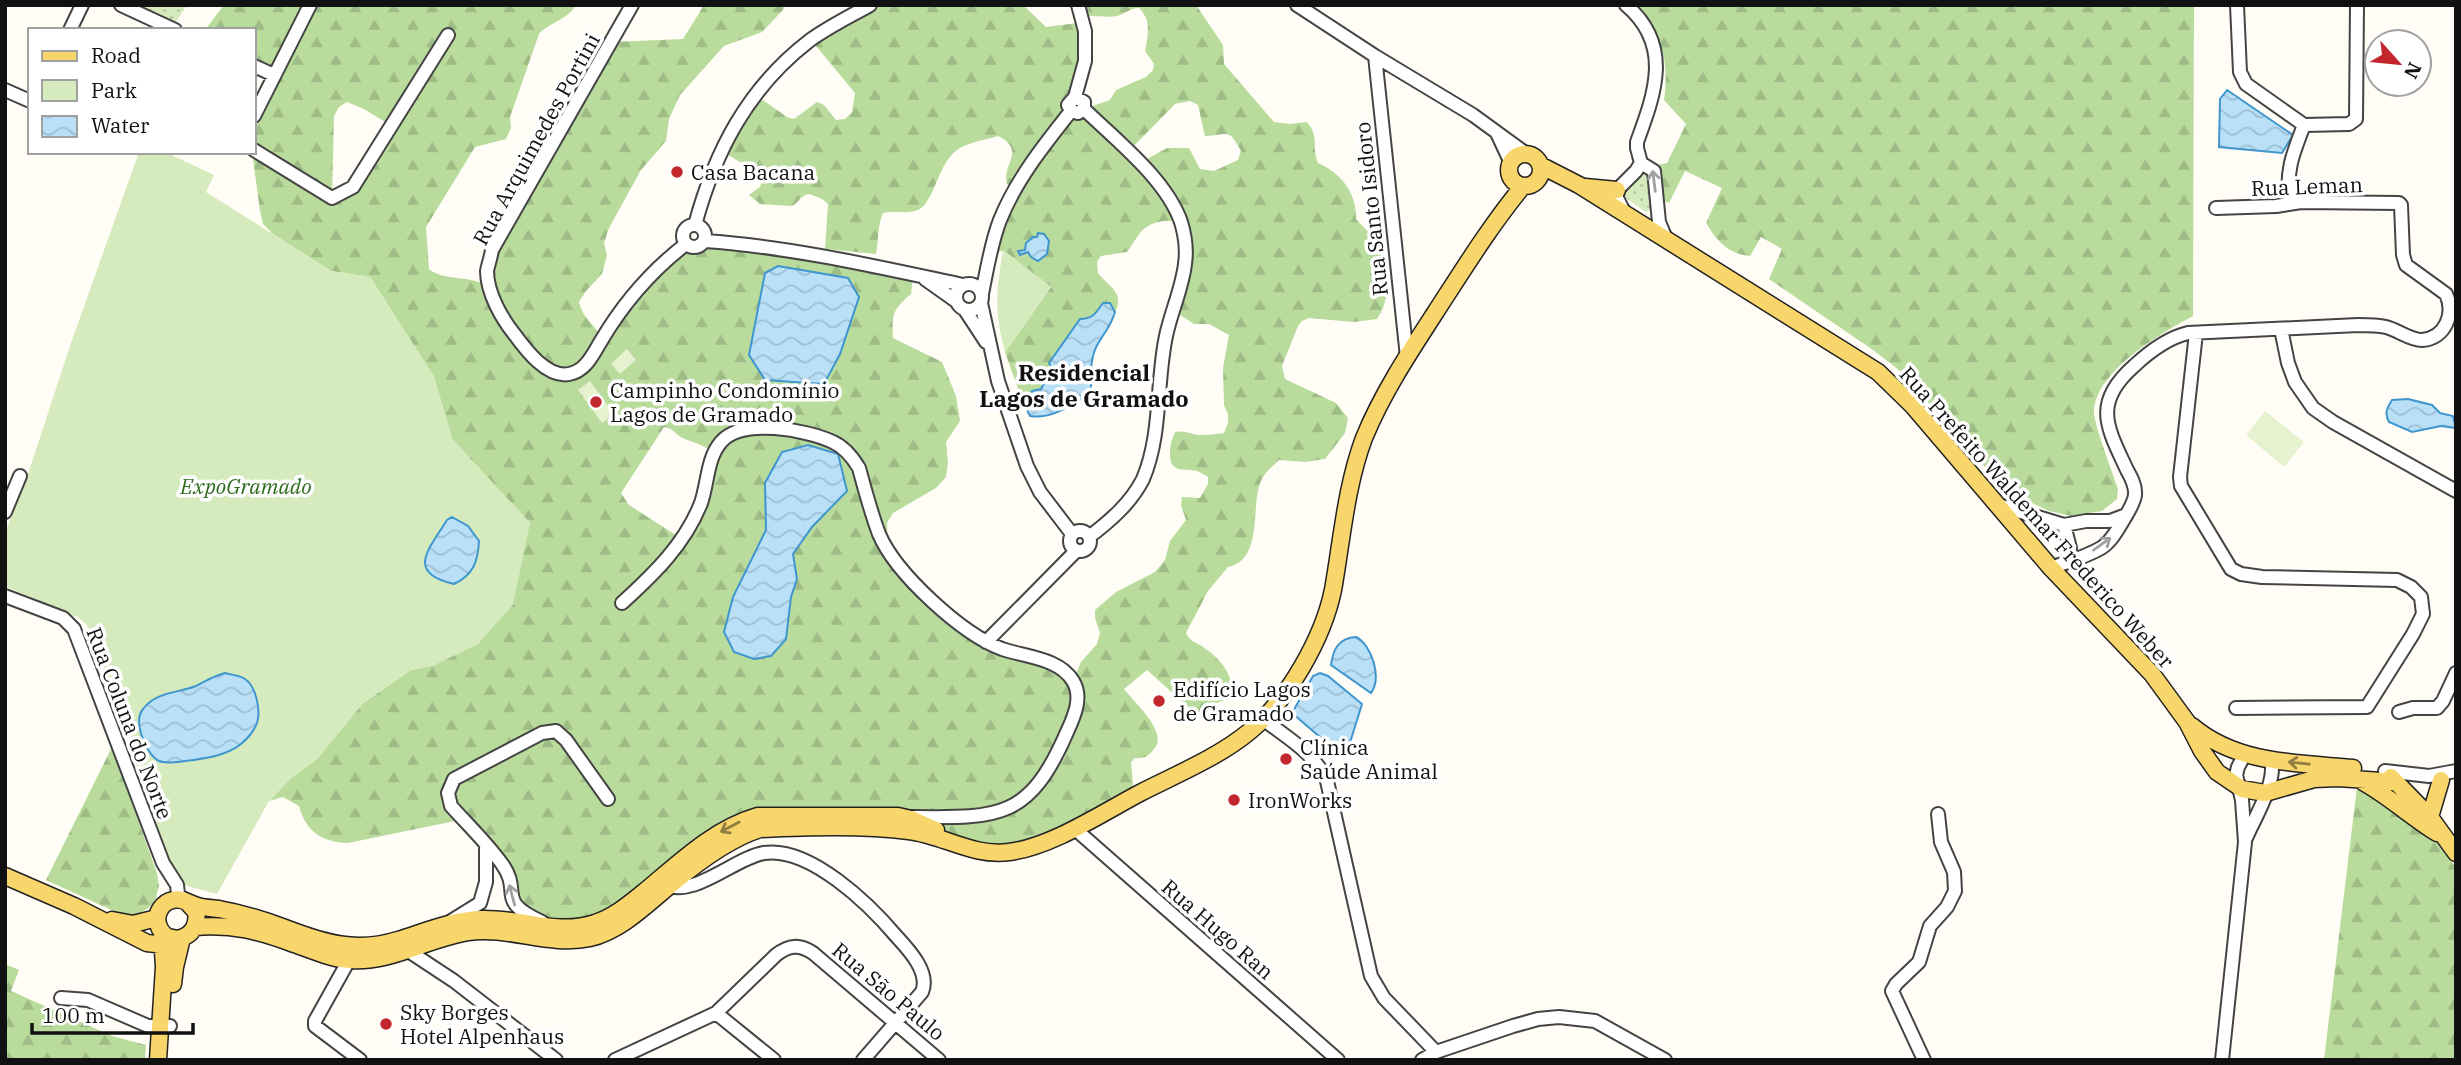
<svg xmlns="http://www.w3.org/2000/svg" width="2461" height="1065" font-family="'IBM Plex Serif',serif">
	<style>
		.grass { fill: url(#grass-dots) }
		.forest { fill: url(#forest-firs); fill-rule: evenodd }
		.park { fill: #d5ebbd }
		.pitch { fill: #e6f2cf }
		.water { fill: url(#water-waves); stroke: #3f96cf; stroke-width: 2 }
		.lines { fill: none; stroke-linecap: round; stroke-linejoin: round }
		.minor-casing { stroke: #444; stroke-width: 16 }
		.major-casing { stroke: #222; stroke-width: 19 }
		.minor { stroke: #fff; stroke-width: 12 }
		.major { stroke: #f9d66b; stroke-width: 16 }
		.oneway { stroke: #a0a0a0 }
		.oneway2 { stroke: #917d42 }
		.poi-dot { fill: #c4262e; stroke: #fff; stroke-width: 2.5 }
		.labels { text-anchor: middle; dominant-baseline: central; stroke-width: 7; stroke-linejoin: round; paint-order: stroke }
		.street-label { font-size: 21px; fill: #111; stroke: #fff }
		.poi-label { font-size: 21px; fill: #111; stroke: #fff; text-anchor: start }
		.park-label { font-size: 21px; font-style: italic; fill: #2f6b1f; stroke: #fff }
		.neighbourhood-label { font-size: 23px; font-weight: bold; fill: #111; stroke: #fff }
	</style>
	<defs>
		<pattern id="grass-dots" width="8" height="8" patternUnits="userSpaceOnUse" patternTransform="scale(1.75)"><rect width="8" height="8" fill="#d5ebbd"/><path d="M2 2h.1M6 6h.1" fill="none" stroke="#b6c8a1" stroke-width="1.8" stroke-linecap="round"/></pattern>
		<pattern id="forest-firs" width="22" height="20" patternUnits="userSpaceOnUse" patternTransform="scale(1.75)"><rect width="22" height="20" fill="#b9dc9c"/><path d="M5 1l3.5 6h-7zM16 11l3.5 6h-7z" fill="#9ebc85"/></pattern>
		<pattern id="water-waves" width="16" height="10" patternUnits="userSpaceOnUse" patternTransform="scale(1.75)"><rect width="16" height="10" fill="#b9e0f7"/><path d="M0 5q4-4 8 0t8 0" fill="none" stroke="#9ebfd3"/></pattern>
	</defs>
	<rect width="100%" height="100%" fill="#fffdf5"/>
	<!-- grass -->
	<path class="grass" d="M144,5H187L174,25L141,9Z
		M1646,170L1648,171L1652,209L1646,212L1623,196L1625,191Z"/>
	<!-- forest -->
	<path class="forest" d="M224,5H576C567,20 550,22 539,34L510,117L511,128L506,139L475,147L426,227L429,269C445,282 469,274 490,287L492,250L612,42L683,39L704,5H785L783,10L762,32L724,46L680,95L669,119L666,141L641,170L609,228L604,243L607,255L602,274L586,291L579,302C582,317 594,325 602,337L637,289L689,247H698L705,241L913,276L911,294C892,310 892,315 893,338L942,362L956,396L960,421L946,442L948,463L946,477L936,488L893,513L887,523L888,551L967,630L1053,664L1073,681L1081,662L1097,644L1100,633L1095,618V610L1116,592L1155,572L1165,560L1170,541L1186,520L1181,505L1182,497L1200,498L1208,484V477C1207,476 1198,471 1197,471C1185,468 1171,474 1170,456C1170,447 1171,441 1175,432C1185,430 1190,434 1199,435C1207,435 1216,434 1224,433L1228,423V414L1224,405L1223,368L1229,335L1209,324H1194L1180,315L1176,304L1182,282L1181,223C1168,218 1149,222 1140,233C1135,239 1132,246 1127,252L1101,256L1097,262L1098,273C1109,287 1125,292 1115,312L1110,303L1086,319L1052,367L1040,389L1027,403L1026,411L1005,352L1051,287L1004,251L990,252L1013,192C991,170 1032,153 998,136C986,140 968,142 957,150C938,164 935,199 920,209C909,215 894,210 883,213C877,226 879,239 876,254L825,249L828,204L822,199L809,194C800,195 799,203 792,206L760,204L749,195L761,186C759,168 736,162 723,151L754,94L787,117L794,119L817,102L824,105L836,120L845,119L852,112L855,93L811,40L862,9L856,5H1023L1046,27L1077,23L1086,45L1068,105L1084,109L1110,100L1116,90L1146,77L1153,70L1154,64L1145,51C1148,35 1152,21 1139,8C1130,8 1125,14 1117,16C1108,18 1093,15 1083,16L1078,5H1196L1223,45L1224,64L1274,122L1290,124L1307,122C1320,138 1311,145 1318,163C1341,173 1357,193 1356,219C1363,227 1373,235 1378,244C1389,267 1392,298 1377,319L1354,322L1309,318L1302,321L1298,326L1282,366L1285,379L1336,403L1348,418L1345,433L1325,459L1306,462L1279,460C1273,466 1264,473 1261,481C1250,505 1264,560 1228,567L1208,591L1186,633C1190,642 1196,642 1203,647C1219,657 1238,678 1229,698L1208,707L1204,712L1195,713L1147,670L1124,689C1135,703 1169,733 1154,749C1149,756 1144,759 1135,758L1131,762L1133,784L1130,793L1029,848L960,846L758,816L593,924L528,916L508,878L486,845L455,821L348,843C322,842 306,832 299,806L283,797L269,801L291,778L317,759L363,703L411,670L435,665L530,523L452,439L434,377L370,277L331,271L273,234L263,224L260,211L252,152H254V116L273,75L254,66V30H205ZM1190,101L1198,105L1205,136C1229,135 1228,127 1241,151L1238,160L1214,171L1200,169L1189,148H1167L1140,163L1128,152L1175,104ZM347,102L364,109L390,125L353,187L332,198L334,116L339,107ZM749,355L824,384L766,380ZM664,427C674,428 676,436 685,439C696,443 704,446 714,452L682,539L629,505L621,493Z
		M1638,5H2194L2193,316C2161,333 2096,371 2094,411C2093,422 2113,474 2118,489L2117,499L2102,511L2071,516L2049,511L2006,491L1899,370L1873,350L1769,279L1782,249L1761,237L1750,256C1728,254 1717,241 1706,223L1722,188L1685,171L1669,203L1662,200L1658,165L1667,163L1686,124L1664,100C1669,61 1663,36 1638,5Z
		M112,747L157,873L159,886L154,904L133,918L120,914L46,880Z
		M2357,787L2377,795L2435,838L2456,868V1060H2324Z
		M5,964L19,970L11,991L112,1036L146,1045L145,1060H5Z"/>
	<!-- park -->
	<path class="park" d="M139,152H165L214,175L206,192L331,271L370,277L434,377L452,439L530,523L513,605L478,644L435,665L411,670L363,703L317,759L291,778L269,801L217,894L180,884L169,859L87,625L79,618L5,586V533L27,477L71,343Z
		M1003,250L1051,287L1005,352C994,311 996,292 1003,250Z"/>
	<!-- pitch -->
	<path class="pitch" d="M627,349L636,360L620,374L611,364Z
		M590,381L614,414L602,423L578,390Z
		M2265,411L2304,442L2284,467L2246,435Z"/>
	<!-- water -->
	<path class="water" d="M2227,90L2293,135L2282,153L2219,147L2220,99Z
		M1038,233L1044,234L1049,241L1047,254L1038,261L1031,257L1028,252L1020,255L1018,251L1025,250L1026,243L1033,237H1037Z
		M778,266L848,278L859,297L840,354L824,384L765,380L749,355L765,273Z
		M1103,303H1110L1115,312C1110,328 1106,330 1099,342C1089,357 1091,376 1091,393C1073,404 1052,420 1030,416C1024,407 1028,401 1032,391L1041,389L1052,368L1049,363L1080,319C1094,319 1096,312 1103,303Z
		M2408,399L2432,405L2440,413L2453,416L2456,428L2441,426L2412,432L2389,422C2384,413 2387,408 2392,400Z
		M808,445L838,454L847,491L812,527L793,554L797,579L791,597L786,639L771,656L754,659L734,652L724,632L733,597L766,530L765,483L782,452Z
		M452,517L468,526L479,541C478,562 473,575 454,584C405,573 429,549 447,520Z
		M1356,637C1372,645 1382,678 1371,693L1331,665C1333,650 1338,638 1356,637Z
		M225,673C231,675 240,675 245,679C256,686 261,711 257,723C254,731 247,739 241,744C226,756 203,759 185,761C177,762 166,764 159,761C145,754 133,721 143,709C157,691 179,693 196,686C206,681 213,676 225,673Z
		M1320,673L1328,676L1362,704L1348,749L1344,752L1335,750L1292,713L1313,676Z"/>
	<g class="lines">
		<defs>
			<path id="minor" d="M121,5L175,30
				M632,5L492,250C491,257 488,265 487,271C487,293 502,319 515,335C526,350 547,378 569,374C586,371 593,354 601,341C624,302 651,271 686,244
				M1297,5L1375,56L1473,115L1528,155
				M1626,5C1673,45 1655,93 1637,142V148L1641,163
				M2237,5L2240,72L2246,84L2304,125
				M70,30L82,5
				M1375,56L1407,357
				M254,66L274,75
				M5,90L30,101
				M1075,97L1084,102V109L1078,113L1071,111L1068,105L1075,97L1085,61V31L1078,5
				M1084,109C1116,140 1166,179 1181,222C1185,235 1187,250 1185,264C1182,289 1171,312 1166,336C1156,383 1162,434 1143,479C1131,503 1110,521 1089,537
				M254,116L310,5
				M2304,125L2349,124L2356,119L2357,5
				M1497,133L1511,163
				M254,150L332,198L353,187L448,35
				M2290,203C2285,172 2293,153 2304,125
				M1625,214L1617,198V190L1636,171L1641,163L1654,171L1659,222L1667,241
				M683 236a11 11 0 1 1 22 0a11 11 0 1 1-22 0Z
				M695,225C715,151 748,88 809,41C828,27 849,17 870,5
				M705,241C792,247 878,267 963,285
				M925,279L956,301
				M956 297a13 13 0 1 1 26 0a13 13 0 1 1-26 0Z
				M982,294C987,269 991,243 1000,220C1016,180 1044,145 1071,111
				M981,303L998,381L1027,466L1040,492L1072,534
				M965,310L986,342
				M2281,329L2288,363L2295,382L2313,408L2333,422L2456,491
				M2196,333L2180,477L2181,486L2231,569L2241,574L2262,577L2397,580L2411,587L2421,597L2423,614L2413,634L2367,707L2236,708
				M1995,504L2064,525L2086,521H2110L2126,515
				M5,512L20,476
				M2064,525L2070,548L2068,561
				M1070 541a10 10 0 1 1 20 0a10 10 0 1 1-20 0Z
				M2051,568C2067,562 2086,557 2101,548C2111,542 2118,529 2124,519C2128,512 2134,503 2135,495C2136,486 2131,477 2127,470C2107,427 2092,403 2134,366C2150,351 2167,338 2188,333L2358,325C2367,325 2377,325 2386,327C2398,330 2410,340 2422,340C2446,338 2455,313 2446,294L2406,265L2403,255L2401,205L2399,203L2301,202L2276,206L2216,208
				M5,596L63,618L74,629L163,863L177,885L178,894L187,902
				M622,603C654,574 685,544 701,503C708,483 707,458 721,442C742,417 807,430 833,442C844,447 853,458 859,468C865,490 871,513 879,534C896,574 962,634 1002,649C1026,657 1059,658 1073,681C1083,697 1074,717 1067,732C1029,820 999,818 911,817
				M986,642L1076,551
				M2399,712L2413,708H2437L2443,701L2456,673
				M1263,719C1287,738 1314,752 1327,781L1371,976L1384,998L1436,1052
				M2385,771L2429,776L2456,771
				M1074,828L1338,1060
				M2246,838C2255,817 2277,782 2271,760
				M664,884C694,899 734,858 764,853C810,846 870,905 897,937C910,951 930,973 922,992L863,1060
				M451,921L480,903L486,882V845
				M542,922C494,900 523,893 502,864C487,843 468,825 451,806L448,793L454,779L542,733L556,731L566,740L608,799
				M404,948L454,981L556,1060
				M349,960L315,1021V1026L360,1060
				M61,998L88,1000L148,1026H170
				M716,1013L774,1060
				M615,1060L716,1013L776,955C789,945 799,944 813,953L939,1060
				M1422,1060L1436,1052L1513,1026L1538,1019L1559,1017L1595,1021L1665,1060
				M1924,1060L1892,991L1896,984L1919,962L1930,926L1947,907L1955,891L1954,872L1941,842L1938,814
				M2222,1060L2245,842L2242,800L2236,775L2238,767L2245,754"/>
			<path id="major" d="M1509 170a16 16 0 1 1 32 0a16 16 0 1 1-32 0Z
				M1540,165L1579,185L1878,372L1913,406L2051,568L2152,674L2187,722L2202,751L2217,772L2242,789L2265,793L2314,779L2338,778L2396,782
				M1585,187L1617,190
				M2192,726C2237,764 2297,763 2353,768
				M2391,777L2430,817L2456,853
				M2363,782C2390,797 2411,817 2437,833
				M2430,817L2441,780
				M5,876L74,906L147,943L164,945L173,938
				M187,902L196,912C201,940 165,949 158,924C155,914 162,902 173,900C182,897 189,904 198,906C204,908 212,908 219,909C241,913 264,920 285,928C324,943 356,953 398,940C424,932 452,920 480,919C519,917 557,936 595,923C614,917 629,904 644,892C679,863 713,829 758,816H898L911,819L936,830
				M112,920L133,924L157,918
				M195,927C233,924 259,931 294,944C312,950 331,959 350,960C392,963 428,938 468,932C509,926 550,947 590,938C623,930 649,902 674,882C697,863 731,838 760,829C806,827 863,825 909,831C943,835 973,857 1009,852C1051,847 1102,813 1140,793C1175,775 1219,757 1250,731C1288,700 1323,638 1333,590C1342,539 1346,486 1364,438C1382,394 1409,353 1435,313C1463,270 1490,226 1523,186
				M173,984L175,967L182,938
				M158,1060L164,967L162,935"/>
		</defs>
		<!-- minor casing -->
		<use href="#minor" class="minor-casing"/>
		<!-- major casing -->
		<use href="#major" class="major-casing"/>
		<!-- minor -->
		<use href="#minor" class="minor"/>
		<!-- major -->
		<use href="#major" class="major"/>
	</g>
	<!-- one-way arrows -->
	<defs><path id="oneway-shaft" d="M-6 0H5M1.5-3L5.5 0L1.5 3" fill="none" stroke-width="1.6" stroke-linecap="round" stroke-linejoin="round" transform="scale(1.75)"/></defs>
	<g class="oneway">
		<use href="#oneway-shaft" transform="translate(1654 181) rotate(-97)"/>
		<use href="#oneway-shaft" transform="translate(2102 544) rotate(-36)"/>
		<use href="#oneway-shaft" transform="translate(512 895) rotate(-105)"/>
	</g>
	<g class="oneway2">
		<use href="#oneway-shaft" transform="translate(2299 763) rotate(-174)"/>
		<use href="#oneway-shaft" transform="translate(730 827) rotate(152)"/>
	</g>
	<!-- markers -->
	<g class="poi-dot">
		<circle cx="677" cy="172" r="7"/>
		<circle cx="596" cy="402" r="7"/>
		<circle cx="1159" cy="701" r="7"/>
		<circle cx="1286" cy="759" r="7"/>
		<circle cx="1234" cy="800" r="7"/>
		<circle cx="386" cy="1024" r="7"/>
	</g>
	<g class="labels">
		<!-- street labels -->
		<g class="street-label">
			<text transform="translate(536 139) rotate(-61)">Rua Arquimedes Portini</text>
			<text transform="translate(2307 186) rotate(-2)">Rua Leman</text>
			<text transform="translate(1371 209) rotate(-96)">Rua Santo Isidoro</text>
			<text transform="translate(2037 517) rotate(48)">Rua Prefeito Waldemar Frederico Weber</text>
			<text transform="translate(130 723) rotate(69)">Rua Coluna do Norte</text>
			<text transform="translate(1218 929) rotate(41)">Rua Hugo Ran</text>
			<text transform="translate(889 991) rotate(40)">Rua São Paulo</text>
		</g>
		<!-- poi labels -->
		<g class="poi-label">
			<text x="691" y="172">Casa Bacana</text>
			<text x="610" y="390">Campinho Condomínio<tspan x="610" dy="24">Lagos de Gramado</tspan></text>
			<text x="1173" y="689">Edifício Lagos<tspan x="1173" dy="24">de Gramado</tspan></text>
			<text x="1300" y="747">Clínica<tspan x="1300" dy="24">Saúde Animal</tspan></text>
			<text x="1248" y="800">IronWorks</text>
			<text x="400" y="1012">Sky Borges<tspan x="400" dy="24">Hotel Alpenhaus</tspan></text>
		</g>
		<!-- park labels -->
		<g class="park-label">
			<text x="246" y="486">ExpoGramado</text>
		</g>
		<!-- neighbourhood labels -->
		<g class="neighbourhood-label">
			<text x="1084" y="372">Residencial<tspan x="1084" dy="26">Lagos de Gramado</tspan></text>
		</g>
	</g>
	<!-- border -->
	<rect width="2461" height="1065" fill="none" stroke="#111111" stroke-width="14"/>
	<!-- legend -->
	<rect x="28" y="28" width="228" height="126" fill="#ffffff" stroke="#a0a0a0" stroke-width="2"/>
	<rect x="42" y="51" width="35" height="10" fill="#f9d66b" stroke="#a0a0a0" stroke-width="2"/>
	<text x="91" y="63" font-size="21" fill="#111111">Road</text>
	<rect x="42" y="80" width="35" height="21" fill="#d5ebbd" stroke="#a0a0a0" stroke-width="2"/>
	<text x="91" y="98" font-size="21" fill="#111111">Park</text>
	<rect x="42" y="116" width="35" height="21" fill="url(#water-waves)" stroke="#a0a0a0" stroke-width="2"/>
	<text x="91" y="133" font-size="21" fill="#111111">Water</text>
	<!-- north arrow -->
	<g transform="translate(2398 63) rotate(117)"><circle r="33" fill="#ffffff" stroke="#a0a0a0" stroke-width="2"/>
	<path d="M0-5L12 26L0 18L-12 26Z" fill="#c4262e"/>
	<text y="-10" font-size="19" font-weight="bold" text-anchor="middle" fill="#111111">N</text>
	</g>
	<!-- scale -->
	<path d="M32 1023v10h161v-10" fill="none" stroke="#111111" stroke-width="3.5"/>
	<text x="42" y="1023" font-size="21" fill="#111111" stroke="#ffffff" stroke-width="5" paint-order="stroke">100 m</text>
</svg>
